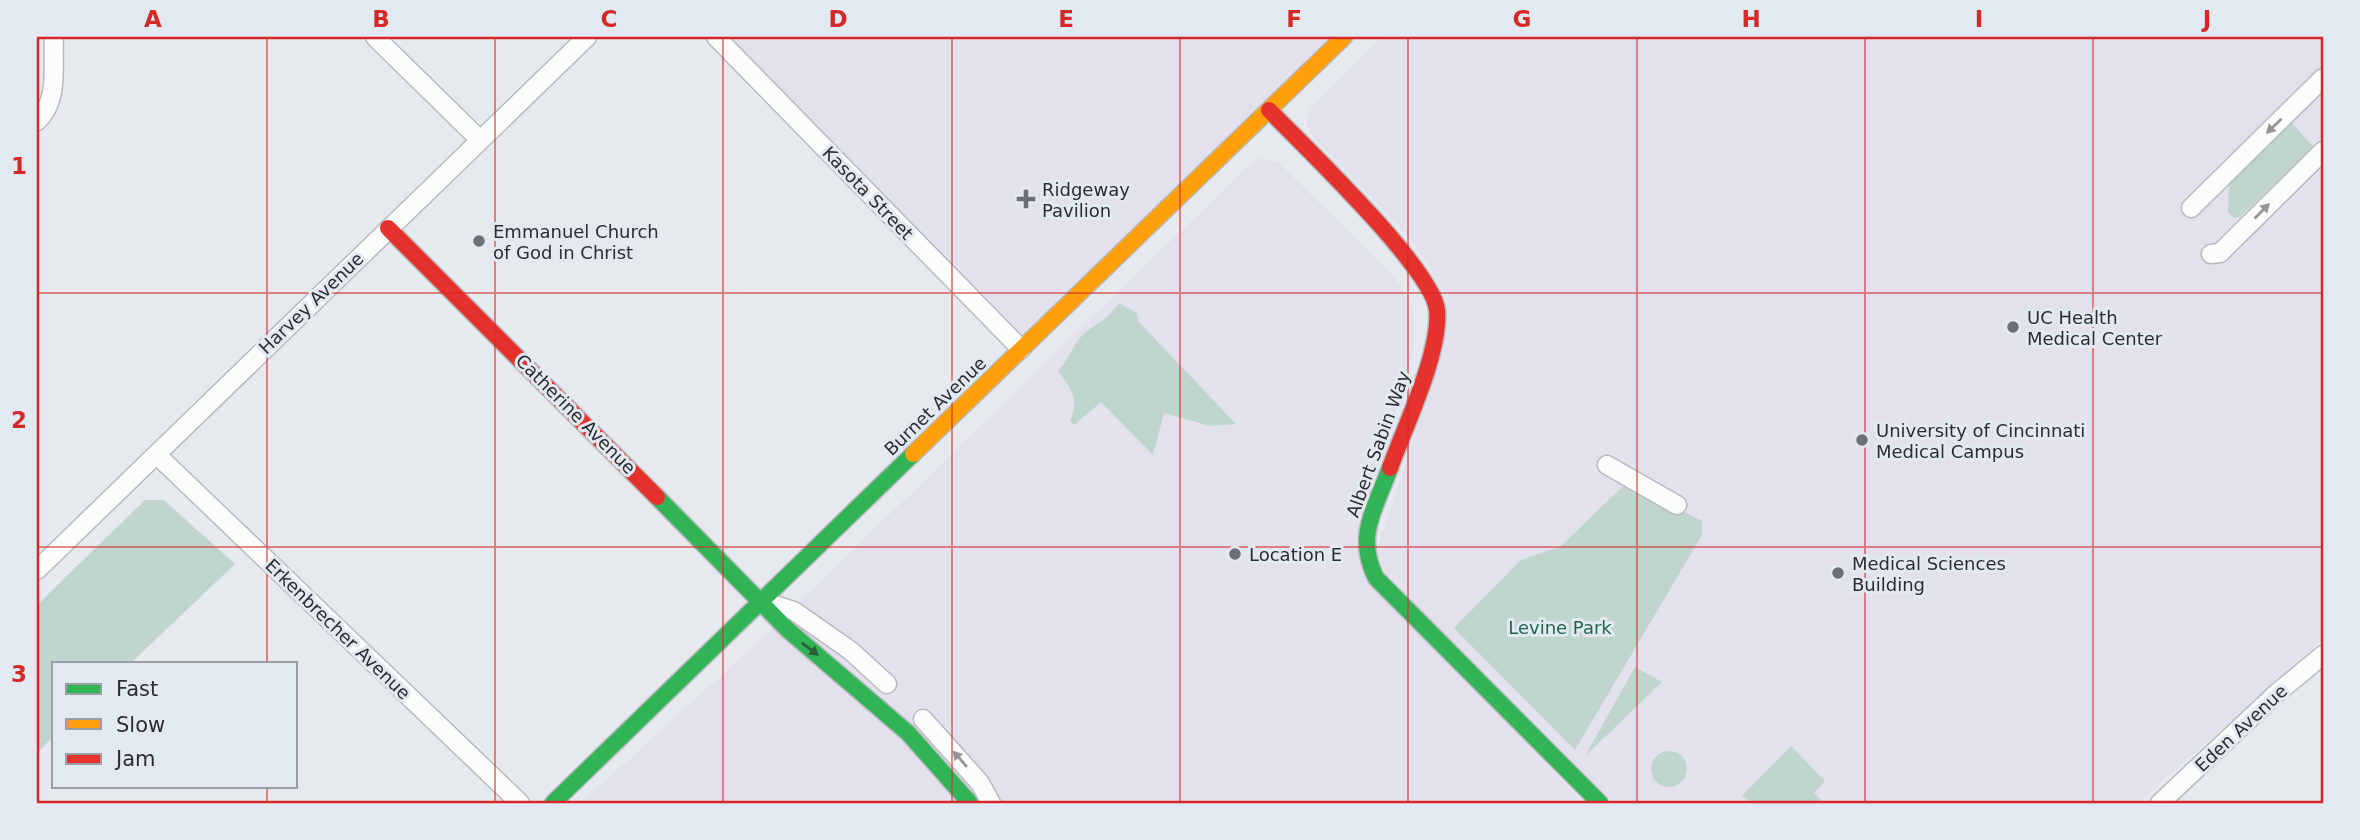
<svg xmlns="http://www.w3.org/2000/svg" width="2360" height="840" font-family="'DejaVu Sans',sans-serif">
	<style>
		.medical { fill: #e4e1ef }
		.green { fill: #c1d5cf }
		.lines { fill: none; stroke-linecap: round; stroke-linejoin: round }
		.street-casing { stroke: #b8babe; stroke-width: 21 }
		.fast-casing { stroke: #b8babe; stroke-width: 19 }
		.slow-casing { stroke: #b8babe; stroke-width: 19 }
		.jam-casing { stroke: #b8babe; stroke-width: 19 }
		.street { stroke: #fbfcfc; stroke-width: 18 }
		.fast { stroke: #30b455; stroke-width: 16 }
		.slow { stroke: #ff9f0a; stroke-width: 16 }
		.jam { stroke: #e5322d; stroke-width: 16 }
		.oneway { fill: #939596 }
		.oneway2 { fill: #2d5d3e }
		.grid { fill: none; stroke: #d62828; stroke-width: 2; stroke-opacity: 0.55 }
		.poi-dot { fill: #6c6f73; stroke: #e2e9f1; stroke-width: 2.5 }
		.labels { text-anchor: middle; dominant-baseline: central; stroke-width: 6; stroke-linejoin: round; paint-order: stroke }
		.poi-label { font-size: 18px; fill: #2b2e31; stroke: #e2e9f1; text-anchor: start }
		.street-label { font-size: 18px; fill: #2b2e31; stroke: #e2e9f1 }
		.park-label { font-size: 18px; fill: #20664c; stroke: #e2e9f1 }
		.neatline { fill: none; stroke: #d62828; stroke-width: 2.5 }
		.grid-label { font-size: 23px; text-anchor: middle; font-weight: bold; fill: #d62828 }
	</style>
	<rect width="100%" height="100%" fill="#e6e9ee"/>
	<!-- medical -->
	<path class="medical" d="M716,37H1344L1021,349Z
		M1382,37H2323V639L2138,803H1614L1404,592L1387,574L1379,560L1378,548L1433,378L1447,301L1428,264L1399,226L1316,140L1309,131L1306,120L1312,106Z
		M1262,158L1279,163L1394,277L1413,309L1415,337L1411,363L1355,543L1582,803H581L757,643L1250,164Z"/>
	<!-- green -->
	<path class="green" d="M2289,120L2314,147L2240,217L2234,218L2228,212L2229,181Z
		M1119,303L1137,313L1138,321L1236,424L1210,426L1164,413L1153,455L1101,402L1074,425L1070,421C1079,399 1072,389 1058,371C1069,360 1073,343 1085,333C1101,320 1104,323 1119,303Z
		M1635,486L1702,521V535L1575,750L1454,628L1521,560L1561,546L1622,487Z
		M145,500H164L235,564L131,663H54V736L37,753V605Z
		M1635,667L1662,682L1585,756Z
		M1791,746L1825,781L1814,793L1824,803H1754L1742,796Z
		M1651 769a18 18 0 1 1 36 0a18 18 0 1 1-36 0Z"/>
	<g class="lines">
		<defs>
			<path id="street" d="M375,37L480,140
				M716,37L1021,349
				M37,121C60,100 52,65 54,37
				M2191,208L2323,78
				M2211,254L2220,253L2323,151
				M157,455L520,803
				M1607,465L1677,505
				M37,570L587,37
				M762,601L794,611L851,651L887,684
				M923,719L980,783L991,803
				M2160,803L2277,693L2323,655"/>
			<path id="fast" d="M1390,468C1375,509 1355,536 1376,578L1600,803
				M657,497L788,630L908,733L970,803
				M553,803L913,454"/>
			<path id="slow" d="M913,454L1344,37"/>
			<path id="jam" d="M1269,110C1303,145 1433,269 1437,310C1441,352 1405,426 1390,468
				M388,228L657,497"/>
		</defs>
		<!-- street casing -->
		<use href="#street" class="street-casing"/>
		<!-- fast casing -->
		<use href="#fast" class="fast-casing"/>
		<!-- slow casing -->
		<use href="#slow" class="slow-casing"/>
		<!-- jam casing -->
		<use href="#jam" class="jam-casing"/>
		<!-- street -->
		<use href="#street" class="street"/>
		<!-- fast -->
		<use href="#fast" class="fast"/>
		<!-- slow -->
		<use href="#slow" class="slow"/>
		<!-- jam -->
		<use href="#jam" class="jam"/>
	</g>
	<!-- one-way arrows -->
	<defs><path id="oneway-solid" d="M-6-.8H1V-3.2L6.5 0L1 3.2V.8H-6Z" transform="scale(1.75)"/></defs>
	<g class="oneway">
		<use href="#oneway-solid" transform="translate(2274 126) rotate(136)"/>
		<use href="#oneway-solid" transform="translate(2262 211) rotate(-45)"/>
		<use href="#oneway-solid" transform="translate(960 759) rotate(-131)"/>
	</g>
	<use class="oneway2" href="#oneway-solid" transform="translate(810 649) rotate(37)"/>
	<!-- grid -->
	<path class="grid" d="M267,37V663M495,37V803M723,37V803M952,37V803M1180,37V803M1408,37V803M1637,37V803M1865,37V803M2093,37V803M37,293H2323M37,547H2323M267,786V803"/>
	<!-- markers -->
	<g class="poi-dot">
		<path d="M1022.5 188.5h7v7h7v7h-7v7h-7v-7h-7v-7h7z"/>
		<circle cx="479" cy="241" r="7"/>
		<circle cx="2013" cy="327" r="7"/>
		<circle cx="1862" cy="440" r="7"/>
		<circle cx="1235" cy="554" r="7"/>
		<circle cx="1838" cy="573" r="7"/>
	</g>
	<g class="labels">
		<!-- poi labels -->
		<g class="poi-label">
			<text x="1042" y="189">Ridgeway<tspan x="1042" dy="21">Pavilion</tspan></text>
			<text x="493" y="231">Emmanuel Church<tspan x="493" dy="21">of God in Christ</tspan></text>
			<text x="2027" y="317">UC Health<tspan x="2027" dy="21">Medical Center</tspan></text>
			<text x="1876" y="430">University of Cincinnati<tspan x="1876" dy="21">Medical Campus</tspan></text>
			<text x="1249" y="554">Location E</text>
			<text x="1852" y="563">Medical Sciences<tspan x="1852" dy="21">Building</tspan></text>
		</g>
		<!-- street labels -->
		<g class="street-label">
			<text transform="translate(868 193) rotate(46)">Kasota Street</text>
			<text transform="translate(311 303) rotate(-44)">Harvey Avenue</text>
			<text transform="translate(935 406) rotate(-44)">Burnet Avenue</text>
			<text transform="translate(576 414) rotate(45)">Catherine Avenue</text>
			<text transform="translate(1378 444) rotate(-70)">Albert Sabin Way</text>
			<text transform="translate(338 629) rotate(44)">Erkenbrecher Avenue</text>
			<text transform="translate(2241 728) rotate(-43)">Eden Avenue</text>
		</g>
		<!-- park labels -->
		<g class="park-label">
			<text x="1560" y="627">Levine Park</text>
		</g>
	</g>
	<!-- border -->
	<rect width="2360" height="840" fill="none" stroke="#e2e9f1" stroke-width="77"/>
	<!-- legend -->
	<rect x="52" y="662" width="245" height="126" fill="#e2e9f1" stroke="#999ea4" stroke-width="2"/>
	<rect x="66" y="684" width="35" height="10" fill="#30b455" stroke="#999ea4" stroke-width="2"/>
	<text x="116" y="696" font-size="21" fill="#2b2e31">Fast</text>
	<rect x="66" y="719" width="35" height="10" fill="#ff9f0a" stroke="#999ea4" stroke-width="2"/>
	<text x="116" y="732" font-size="21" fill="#2b2e31">Slow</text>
	<rect x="66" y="754" width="35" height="10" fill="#e5322d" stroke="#999ea4" stroke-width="2"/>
	<text x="116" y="766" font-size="21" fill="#2b2e31">Jam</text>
	<rect x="38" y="38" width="2284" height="764" class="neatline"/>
	<g class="grid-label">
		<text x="153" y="27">A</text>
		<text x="381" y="27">B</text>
		<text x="609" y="27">C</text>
		<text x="838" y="27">D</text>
		<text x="1066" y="27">E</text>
		<text x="1294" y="27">F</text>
		<text x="1522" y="27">G</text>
		<text x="1751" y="27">H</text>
		<text x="1979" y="27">I</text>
		<text x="2207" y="27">J</text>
		<text x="19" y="174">1</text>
		<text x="19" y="428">2</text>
		<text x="19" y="682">3</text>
	</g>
</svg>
